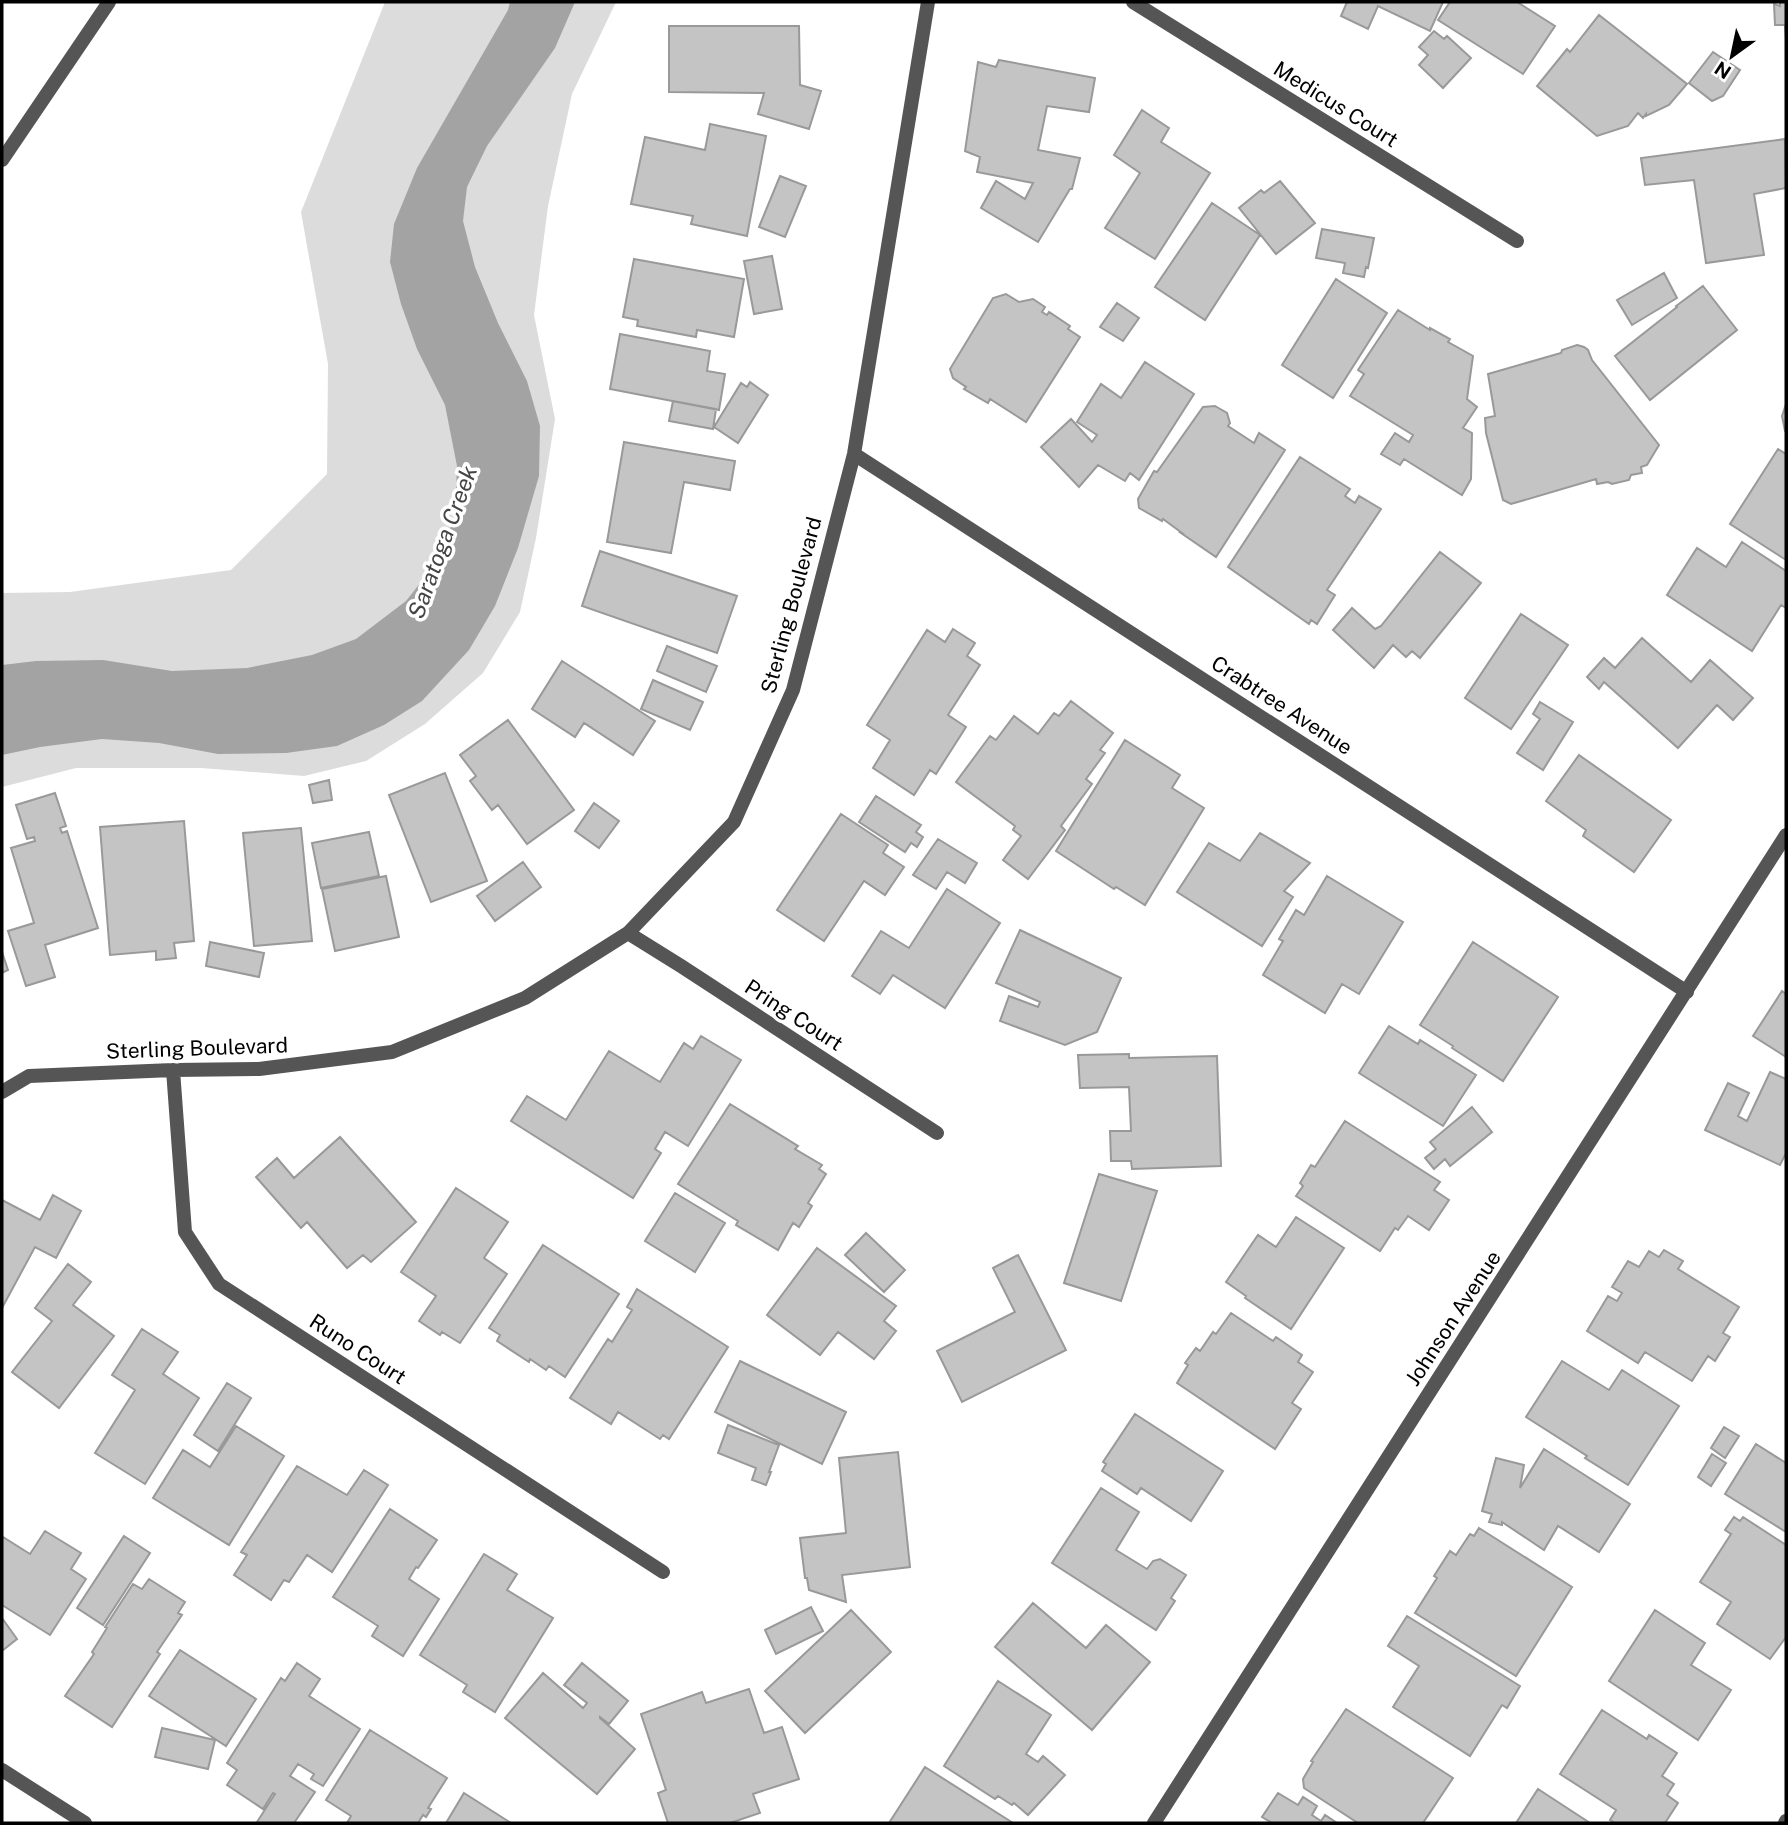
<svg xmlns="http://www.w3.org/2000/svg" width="1788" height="1825" font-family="'Public Sans',sans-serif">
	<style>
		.green { fill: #dcdcdc }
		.water { fill: #a3a3a3 }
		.building { fill: #c4c4c4; stroke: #999; stroke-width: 2 }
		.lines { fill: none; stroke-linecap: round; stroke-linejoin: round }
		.lane { stroke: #555; stroke-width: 14 }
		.street { stroke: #555; stroke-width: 14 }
		.labels { text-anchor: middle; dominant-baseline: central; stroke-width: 7; stroke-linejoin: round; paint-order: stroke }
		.street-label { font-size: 21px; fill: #000; stroke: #fff }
		.water-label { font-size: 23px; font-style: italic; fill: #444; stroke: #fff }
	</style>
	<rect width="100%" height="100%" fill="#fff"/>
	<!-- green -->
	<path class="green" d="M385,2H616L572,94L548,206L534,315L555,419L536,538L520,612L483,673L425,724L366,761L304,776L201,768H76L2,787V593L70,592L231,570L327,474L328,364L301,212Z"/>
	<!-- water -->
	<path class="water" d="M510,2H575L555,48L487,146L467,187L463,221L475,267L498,323L527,381L540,426L539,476L518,548L495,606L469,650L422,701L384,725L337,746L286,753L218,754L159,743L102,739L40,747L2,755V665L36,661L103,660L172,671L247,668L312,655L356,639L406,601L439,559L455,515L457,466L445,405L417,349L401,304L390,262L394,224L417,168L508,10Z"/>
	<!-- building -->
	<path class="building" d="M1347,2H1443L1430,31L1378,6L1368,29L1341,16Z
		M1450,2H1517L1555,26L1523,74L1438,20Z
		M1780,2H1786V39L1785,25H1775L1774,4L1780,6Z
		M1599,15L1687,84L1669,105L1646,116V114L1643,118L1638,113L1628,126L1597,136L1537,86L1567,49L1570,52Z
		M669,26H799L800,85L821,91L809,129L758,114L764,93L669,92Z
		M1434,31L1444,39L1447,36L1471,58L1443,88L1419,65L1428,55L1419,47Z
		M1713,52L1740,70L1723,96L1712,101L1689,83Z
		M999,60L1095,78L1089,112L1047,106L1038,150L1080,158L1072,189H1070L1038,242L981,208L996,181L1025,199L1033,183L977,172L980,157L965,151L978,62L996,67Z
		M1142,110L1169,128L1161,142L1210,173L1155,259L1105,228L1140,173L1114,155Z
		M710,124L766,136L747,236L691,224L693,216L631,204L645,137L705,150Z
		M1785,139L1786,188L1754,194L1764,255L1706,263L1694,180L1645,185L1641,158Z
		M780,176L806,186L785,237L759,227Z
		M1280,181L1315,223L1276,254L1239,208L1261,190L1264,193Z
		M1212,203L1260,235L1205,320L1155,287Z
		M1322,229L1374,238L1368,268L1366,267L1364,277L1343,273L1345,263L1316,258Z
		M772,256L782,309L754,314L744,261Z
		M634,259L744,279L734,337L697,330L696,337L637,326L638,320L623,317Z
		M1664,273L1677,298L1632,325L1617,300Z
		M1336,279L1387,313L1333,398L1282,365Z
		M1703,286L1737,330L1650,400L1615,356L1677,307L1676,306Z
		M1006,294L1019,302L1033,299L1045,307L1042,312L1047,315L1049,312L1070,326L1068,329L1080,337L1026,422L990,399L988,403L964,389L966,387L953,378L950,369L993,298Z
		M1117,303L1139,318L1123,341L1100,327Z
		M1398,310L1430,330V328L1450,339L1448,342L1473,356L1467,399L1477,407L1463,428L1472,433L1471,479L1462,495L1404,459L1400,465L1381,454L1395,433L1409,442L1413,435L1350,396L1364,374L1358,370Z
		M620,334L710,351L707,371L725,374L719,410L610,389Z
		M1577,345L1584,347L1588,350L1592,360L1659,445L1647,465L1641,467L1642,473L1631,475L1629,480L1612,484L1608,482L1597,484L1596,479L1511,504L1503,500L1486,433L1485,418L1495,416L1488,374L1561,353L1562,350Z
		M1145,362L1194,394L1139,480L1130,473L1125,481L1098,465L1079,487L1041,447L1071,419L1092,442L1097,435L1077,422L1101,384L1121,398Z
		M750,382L768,395L738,443L714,427L741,383L747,387Z
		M673,401L716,409L713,429L669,421Z
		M1786,404V432L1785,431L1782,416Z
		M1215,406L1227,413L1230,423L1228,426L1254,443L1259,433L1285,450L1216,557L1181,533H1182L1163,519L1162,521L1139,508L1138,499L1154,471L1157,472L1203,407Z
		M624,442L735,461L730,490L684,482L671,553L607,542Z
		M1778,449L1786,454V560L1730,524Z
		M1300,457L1350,489L1345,496L1355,503L1359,496L1381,509L1327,590L1335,595L1317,624L1311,620L1309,624L1228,567Z
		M1742,542L1786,571V608L1781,605L1752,651L1667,595L1697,548L1726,567Z
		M600,551L737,596L717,653L582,606Z
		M1440,552L1481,583L1420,658L1412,651L1406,657L1393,645L1374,668L1333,630L1352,608L1375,629L1381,626Z
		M1521,614L1568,645L1511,729L1465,698Z
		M953,629L975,643L967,656L980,665L948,715L966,727L936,774L930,770L914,795L873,768L890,740L867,725L927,630L945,642Z
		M1642,638L1691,682L1710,660L1753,698L1733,720L1717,705L1678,748L1604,682L1599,689L1587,677L1604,658L1615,668Z
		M667,646L717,666L706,692L657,671Z
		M562,661L655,721L633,755L584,723L575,737L532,709Z
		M653,680L703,702L690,730L641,709Z
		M1071,701L1113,733L1100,750L1105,753L1086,779L1092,784L1061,826L1065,830L1028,879L1003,860L1021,836L1013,830L1015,826L956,782L990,736L996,740L1014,716L1038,734L1054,713L1059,716Z
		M1540,702L1573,722L1543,770L1517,753L1540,719L1533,714Z
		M508,720L574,810L527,844L498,805L492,810L470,781L476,776L460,755Z
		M1125,740L1180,775L1172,788L1204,808L1145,905L1116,887L1114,889L1056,851Z
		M1579,755L1671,820L1634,872L1583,836L1586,830L1546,801Z
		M445,773L487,881L431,902L389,795Z
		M329,780L332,800L313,803L309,785Z
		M55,793L66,826L60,828L62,833L67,831L98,928L45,945L55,977L26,986L8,931L34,923L11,848L35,841L34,837L27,839L16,805Z
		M876,796L921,825L916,832L923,837L917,847L911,843L905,852L859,822Z
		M594,803L619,821L599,848L575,831Z
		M841,814L888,845L883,853L904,867L885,895L864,881L824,941L777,910Z
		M184,821L194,941L174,943L176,958L156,960V951L110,955L100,827Z
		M301,828L312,941L254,946L243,833Z
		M369,832L379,876L321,888L312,843Z
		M1260,833L1310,863L1284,891L1293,897L1262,946L1177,892L1209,843L1240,861Z
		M938,839L977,863L965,883L947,872L936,889L913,875Z
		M523,862L541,887L495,921L477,896Z
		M386,876L399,937L335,951L322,889Z
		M1327,876L1403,922L1359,994L1342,984L1325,1013L1263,975L1283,941L1279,939L1296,910L1304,915Z
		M947,889L1000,923L945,1008L893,975L880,994L852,976L881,931L909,948Z
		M1020,930L1121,978L1097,1032L1065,1045L1000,1021L1009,996L1038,1007L1040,1002L996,983Z
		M210,942L264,953L259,977L206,966Z
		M1473,942L1558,997L1503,1081L1452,1048L1453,1046L1420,1025Z
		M2,952L8,970L2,973Z
		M1782,991L1786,994V1057L1753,1036Z
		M1389,1026L1418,1044L1420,1040L1476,1075L1443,1126L1359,1073Z
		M701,1036L741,1060L688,1146L665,1132L655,1149L661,1153L633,1198L511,1121L527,1096L566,1120L609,1051L660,1082L684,1043L693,1049Z
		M1129,1054V1058L1217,1056L1221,1166L1132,1169L1131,1161H1111L1110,1131H1131L1129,1087L1080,1088L1078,1055Z
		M1770,1072L1786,1079V1153L1780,1165L1705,1130L1728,1083L1749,1093L1738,1116L1747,1121Z
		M730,1104L798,1146L795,1149L822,1165L819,1169L826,1174L808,1203L812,1206L799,1227L793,1223L778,1250L736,1225L738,1221L678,1184Z
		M1472,1107L1492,1132L1450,1166L1445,1159L1434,1169L1425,1158L1436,1149L1430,1142Z
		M1345,1121L1440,1182L1434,1190L1449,1200L1429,1230L1408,1216L1398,1230L1395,1228L1380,1251L1296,1196L1303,1186L1300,1183L1311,1165L1315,1167Z
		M340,1137L416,1222L371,1262L363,1255L347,1268L307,1222L301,1228L256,1177L277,1158L294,1178Z
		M1099,1174L1157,1191L1121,1301L1064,1283Z
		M456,1188L508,1222L484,1258L507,1274L460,1343L442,1332L440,1335L419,1321L436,1296L401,1272Z
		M675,1193L725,1223L695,1272L645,1241Z
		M53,1195L81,1211L56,1258L35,1247L2,1308V1200L40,1220Z
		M1296,1217L1344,1248L1291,1329L1245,1298L1246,1296L1226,1282L1258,1235L1276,1247Z
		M866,1233L905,1270L884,1292L845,1255Z
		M543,1245L619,1294L565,1377L549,1366L546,1370L530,1359L529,1362L497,1341L500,1335L489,1328Z
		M817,1248L896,1306L884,1321L896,1331L874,1359L838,1332L820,1355L767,1315Z
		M1664,1250L1683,1261L1678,1269L1739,1307L1723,1333L1730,1337L1715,1361L1708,1356L1692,1381L1645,1352L1638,1363L1587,1331L1608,1296L1617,1301L1622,1293L1612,1287L1628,1261L1639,1267L1649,1251L1659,1257Z
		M1018,1255L1066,1350L962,1402L937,1351L1015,1312L993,1268Z
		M68,1264L91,1282L73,1305L114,1336L59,1408L12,1372L52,1321L35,1308Z
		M637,1289L728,1347L669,1439L663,1435L660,1439L618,1412L611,1424L570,1398L608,1339L612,1342L632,1310L627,1307Z
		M1231,1313L1273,1341L1276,1337L1302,1355L1298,1362L1313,1372L1292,1403L1301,1409L1275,1449L1177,1383L1188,1365L1185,1363L1196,1348L1200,1351L1213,1332L1216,1334Z
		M142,1329L178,1352L163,1374L199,1398L145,1484L95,1453L135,1390L112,1375Z
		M740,1361L846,1412L822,1464L715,1412Z
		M1562,1361L1609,1390L1622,1370L1679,1406L1628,1485L1585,1458L1587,1456L1526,1417Z
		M227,1383L251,1398L218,1451L194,1435Z
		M1135,1414L1223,1471L1191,1521L1141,1488L1137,1494L1102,1471L1106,1464L1103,1462Z
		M728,1425L779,1445L769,1472H771L766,1485L752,1480L756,1468L718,1453Z
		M236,1426L284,1456L229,1545L153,1498L183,1450L210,1467Z
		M1724,1427L1739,1436L1725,1458L1711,1448Z
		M1756,1444L1786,1463V1532L1725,1494Z
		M1544,1449L1630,1504L1599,1552L1558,1526L1544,1550L1502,1522V1525L1489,1522L1492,1514L1482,1511L1496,1458L1524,1465L1520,1488Z
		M898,1452L910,1567L842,1575L846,1602L809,1590L807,1578H805L800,1538L846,1533L839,1458Z
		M1712,1454L1726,1463L1711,1486L1698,1477Z
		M297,1466L347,1495L364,1470L388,1485L332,1572L307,1555L289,1582L284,1580L271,1600L234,1575L247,1555L241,1552Z
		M1101,1488L1139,1512L1116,1550L1147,1569L1153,1561L1160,1559L1186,1575L1171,1598L1175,1601L1156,1630L1052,1563Z
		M390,1509L437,1540L418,1568L416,1567L409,1579L439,1599L403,1656L372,1636L378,1626L333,1597Z
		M1734,1517L1740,1521L1743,1517L1786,1545V1637L1770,1659L1717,1624L1731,1602L1700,1582L1731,1534L1725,1530Z
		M1479,1528L1572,1587L1516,1676L1415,1613L1437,1578L1434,1576L1450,1551L1456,1555L1470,1534L1474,1536Z
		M45,1531L81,1553L71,1569L86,1579L50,1635L2,1605V1540L3,1537L30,1554Z
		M124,1536L150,1553L103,1625L77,1608Z
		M484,1554L517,1574L507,1590L553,1618L495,1712L463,1692L467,1685L420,1655Z
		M149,1579L185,1602L178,1613L182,1615L157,1652L160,1654L112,1727L65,1696L94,1654L92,1652L107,1628L105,1627L133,1584L142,1589Z
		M1033,1603L1086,1648L1106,1625L1150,1662L1092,1730L995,1647Z
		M811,1607L823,1631L776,1654L765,1630Z
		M851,1610L891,1652L805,1733L765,1691Z
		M1655,1610L1705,1643L1691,1665L1731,1690L1698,1740L1609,1681Z
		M1407,1616L1520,1686L1507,1708L1502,1705L1470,1756L1393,1707L1419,1666L1388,1646Z
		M2,1618L17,1639L2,1651Z
		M180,1650L256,1699L226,1746L149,1696Z
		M297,1663L320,1679L309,1696L360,1729L323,1786L311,1779L314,1774L298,1764L290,1776L315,1792L294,1823H259L257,1822L275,1794L273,1793L263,1809L227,1785L237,1770L227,1763L281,1678L285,1681Z
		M582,1663L628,1701L609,1724L600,1717V1718L635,1749L597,1794L505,1718L543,1673L583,1708L587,1703L564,1685Z
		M998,1681L1051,1715L1026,1754L1038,1762L1043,1756L1065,1775L1028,1815L1014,1803L1012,1805L998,1796L995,1799L944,1766Z
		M749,1689L764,1733L782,1727L799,1779L753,1794L760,1813L730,1823H668L658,1793L666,1790L641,1714L702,1692L706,1703Z
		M1346,1709L1453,1778L1423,1823H1358L1304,1788L1303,1779L1313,1762L1311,1761Z
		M1602,1710L1647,1739L1649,1735L1677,1753L1662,1776L1674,1784L1667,1795L1678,1803L1665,1823H1615L1610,1820L1616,1810L1560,1774Z
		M162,1728L215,1740L208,1769L155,1757Z
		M370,1730L447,1778L428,1808L431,1809L426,1817L423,1815L418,1823H347L351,1816L326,1800Z
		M925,1767L1013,1823H889Z
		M1538,1789L1590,1823H1516Z
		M464,1793L511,1823H446Z
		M1278,1793L1298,1805L1303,1797L1317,1806L1312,1815L1321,1821L1325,1815L1337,1823H1272L1262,1817Z"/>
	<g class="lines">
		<!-- lane -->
		<path class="lane" d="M2,160L109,2"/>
		<!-- street -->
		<path class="street" d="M1133,2L1517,241
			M854,454L1687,992
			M628,933L681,966L937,1133
			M173,1070L185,1232L219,1284L663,1572
			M2,1092L29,1076L173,1070L259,1069L392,1052L525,998L628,933L734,822L793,690L854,454L928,2
			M2,1770L85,1823
			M1154,1823L1786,835
			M1785,1823L1786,1821"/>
	</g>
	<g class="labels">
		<!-- street labels -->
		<g class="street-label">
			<text transform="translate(1336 104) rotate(32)">Medicus Court</text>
			<text transform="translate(791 605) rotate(-75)">Sterling Boulevard</text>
			<text transform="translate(1282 705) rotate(33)">Crabtree Avenue</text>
			<text transform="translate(794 1015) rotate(33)">Pring Court</text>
			<text transform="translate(197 1048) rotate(-2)">Sterling Boulevard</text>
			<text transform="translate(1453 1318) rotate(-57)">Johnson Avenue</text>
			<text transform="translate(358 1349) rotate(33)">Runo Court</text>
		</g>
		<!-- water labels -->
		<g class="water-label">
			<text transform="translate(442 542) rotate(-70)">Saratoga Creek</text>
		</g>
	</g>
	<!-- border -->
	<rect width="1788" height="1825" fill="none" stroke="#000000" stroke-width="7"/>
	<!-- north arrow -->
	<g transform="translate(1732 56) rotate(213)" stroke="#ffffff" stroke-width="5" paint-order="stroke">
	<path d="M0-5L12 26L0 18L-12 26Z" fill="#000000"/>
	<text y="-10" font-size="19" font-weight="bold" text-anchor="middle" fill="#000000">N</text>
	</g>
</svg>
